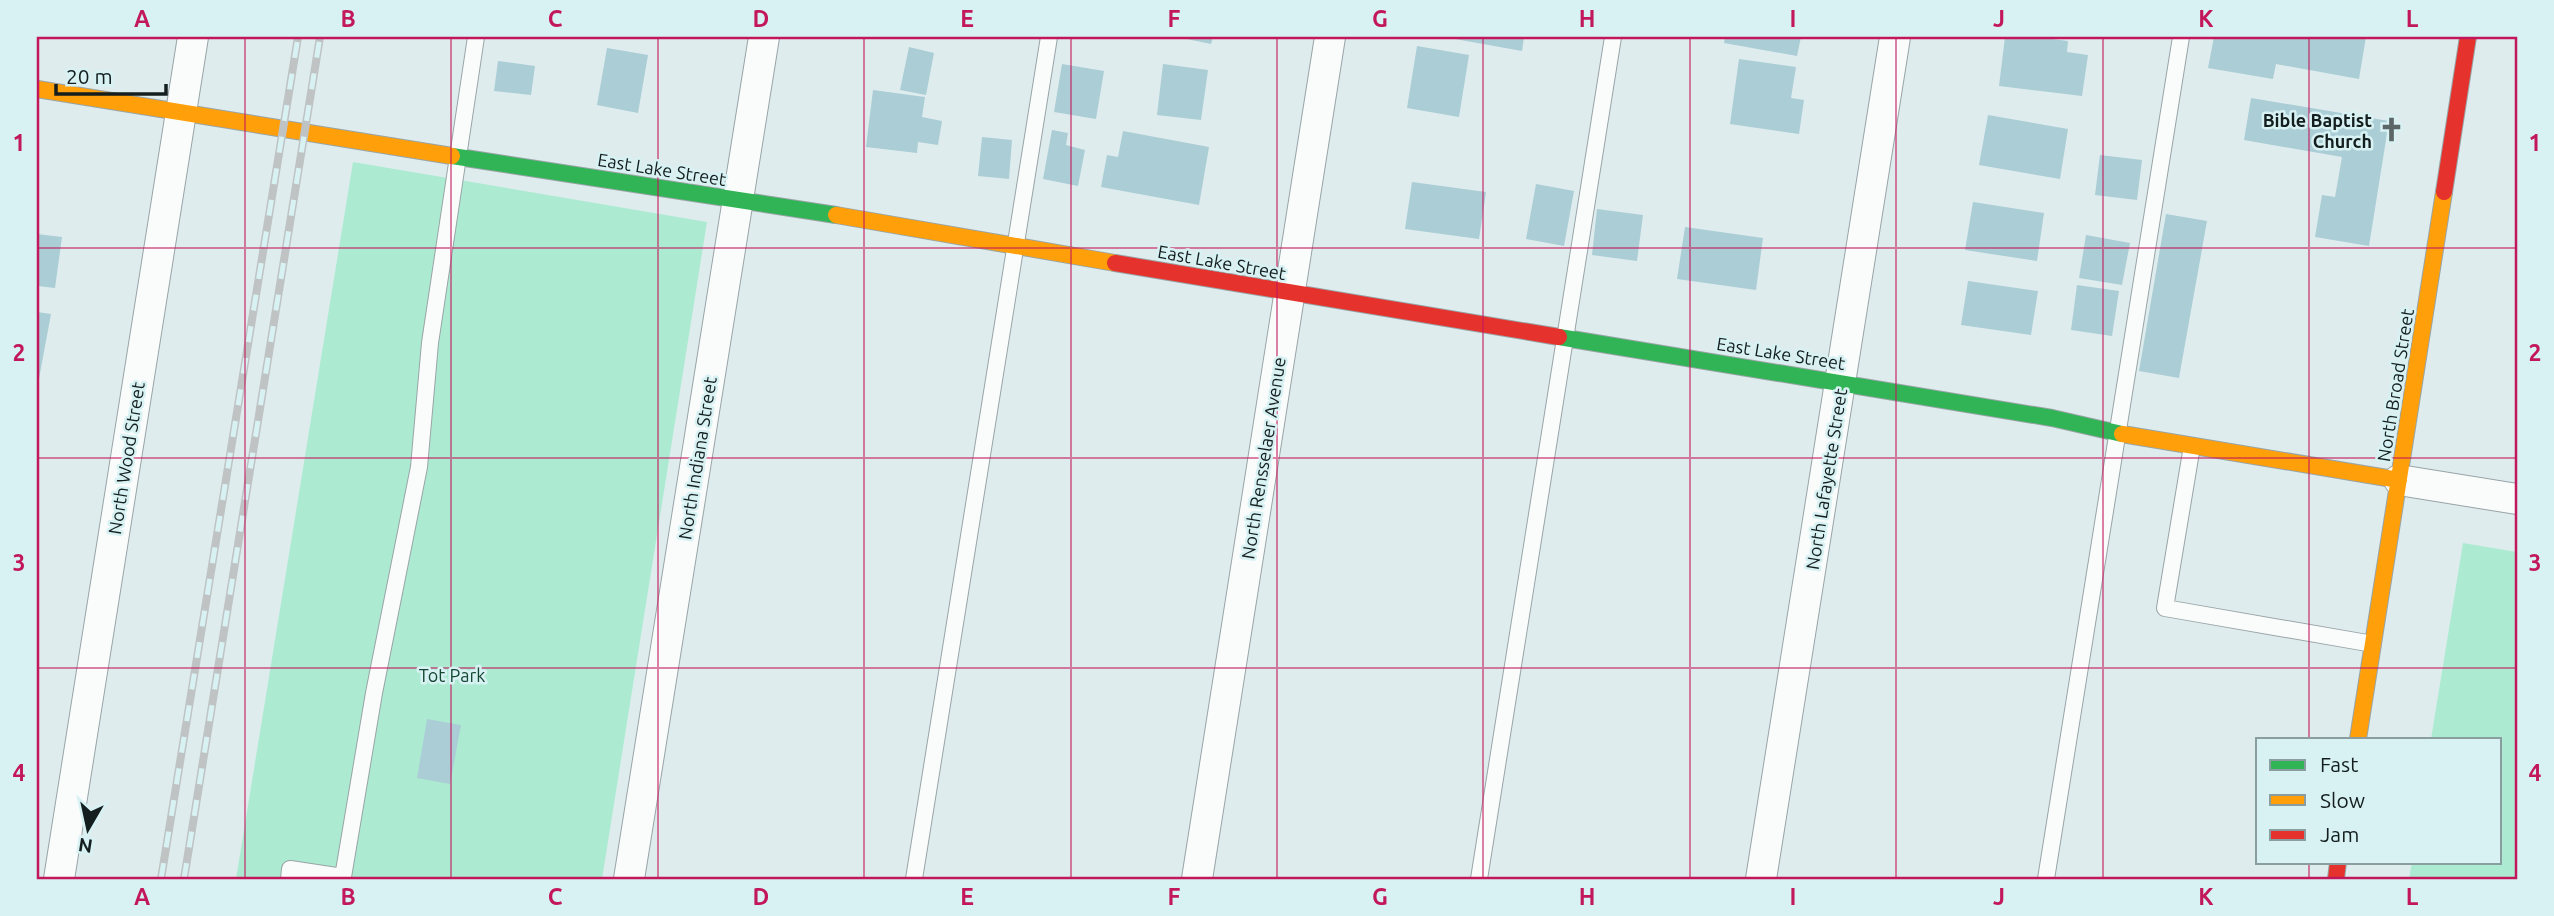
<svg xmlns="http://www.w3.org/2000/svg" width="2554" height="916" font-family="Ubuntu,sans-serif">
	<style>
		.green { fill: #acebd2 }
		.building { fill: #abcdd5 }
		.lines { fill: none; stroke-linecap: round; stroke-linejoin: round }
		.lane-casing { stroke: #99a4a6; stroke-width: 18 }
		.street-casing { stroke: #99a4a6; stroke-width: 32 }
		.fast-casing { stroke: #99a4a6; stroke-width: 18 }
		.slow-casing { stroke: #99a4a6; stroke-width: 18 }
		.jam-casing { stroke: #99a4a6; stroke-width: 18 }
		.lane { stroke: #fafcfc; stroke-width: 16 }
		.street { stroke: #fafcfc; stroke-width: 30 }
		.fast { stroke: #30b455; stroke-width: 16 }
		.slow { stroke: #ff9f0a; stroke-width: 16 }
		.jam { stroke: #e5322d; stroke-width: 16 }
		.rail-casing { stroke: #bfc3c4; stroke-width: 8 }
		.rail { stroke: #d8f2f4; stroke-width: 5; stroke-dasharray: 16; stroke-linecap: butt }
		.grid { fill: none; stroke: #c2185b; stroke-width: 2; stroke-opacity: 0.55 }
		.labels { text-anchor: middle; dominant-baseline: central; stroke-width: 5; stroke-linejoin: round; paint-order: stroke }
		.poi-label { font-size: 18px; font-weight: bold; fill: #141e1f; stroke: #d8f2f4; text-anchor: end }
		.street-label { font-size: 18px; fill: #141e1f; stroke: #d8f2f4 }
		.park-label { font-size: 18px; fill: #164733; stroke: #d8f2f4 }
		.neatline { fill: none; stroke: #c2185b; stroke-width: 2.5 }
		.grid-label { font-size: 23px; text-anchor: middle; font-weight: bold; fill: #c2185b }
	</style>
	<rect width="100%" height="100%" fill="#deecee"/>
	<!-- green -->
	<path class="green" d="M353,162L707,222L602,879H236Z
		M2463,543L2517,552V879H2409L2412,862H2500V739H2431Z"/>
	<!-- building -->
	<path class="building" d="M1177,37H1213L1211,44Z
		M1444,37H1524L1522,51Z
		M1725,37H1801L1797,56L1724,43Z
		M2005,37H2036L2068,41L2067,52L2088,55L2082,96L1999,86Z
		M2214,37H2366L2359,79L2276,64L2273,79L2208,68Z
		M1417,46L1469,55L1459,117L1407,108Z
		M909,47L934,53L926,95L900,90Z
		M607,48L648,55L638,113L597,105Z
		M1739,59L1796,67L1791,98L1804,100L1799,134L1730,124Z
		M498,61L535,66L531,95L494,91Z
		M1062,64L1104,71L1096,119L1054,112Z
		M1163,64L1208,70L1201,120L1157,115Z
		M873,90L925,97L922,117L942,121L938,145L918,142L917,153L866,147Z
		M2251,98L2389,121L2369,246L2315,237L2322,195L2335,197L2342,157L2244,140Z
		M1988,115L2068,129L2060,179L1979,165Z
		M1052,130L1068,133L1066,145L1085,150L1078,186L1043,179Z
		M1123,131L1209,147L1199,205L1101,187L1107,155L1118,157Z
		M982,137L1012,140L1009,179L978,176Z
		M2100,155L2142,160L2137,200L2095,195Z
		M1412,182L1486,192L1479,239L1405,229Z
		M1536,184L1574,191L1564,246L1526,239Z
		M1973,202L2044,213L2037,261L1965,250Z
		M1597,209L1643,215L1637,261L1592,255Z
		M2166,214L2207,221L2179,378L2139,371Z
		M1685,227L1763,238L1756,290L1677,279Z
		M37,234L62,237L55,288L37,286Z
		M2086,235L2130,243L2122,285L2079,278Z
		M1968,281L2038,291L2031,335L1961,325Z
		M2077,285L2119,291L2112,336L2071,330Z
		M37,312L51,314L38,384H37Z
		M427,719L461,725L450,784L417,778Z"/>
	<g class="lines">
		<defs>
			<path id="lane" d="M2192,446L2165,608L2373,644
				M343,877L374,693L419,467L430,343L476,37
				M289,879L290,869L343,877V879
				M914,879L1049,37
				M1479,879L1613,37
				M2046,879L2181,37"/>
			<path id="street" d="M2399,480L2517,499
				M59,879L193,37
				M629,879L764,37
				M1197,879L1330,37
				M1761,879L1895,37"/>
			<path id="fast" d="M452,156L836,215
				M1559,337L2052,418L2122,434"/>
			<path id="slow" d="M37,89L452,156
				M836,215L1115,263
				M2122,434L2399,480
				M2358,739L2444,192"/>
			<path id="jam" d="M2444,192L2468,37
				M1115,263L1559,337
				M2336,879L2338,862"/>
		</defs>
		<!-- lane casing -->
		<use href="#lane" class="lane-casing"/>
		<!-- street casing -->
		<use href="#street" class="street-casing"/>
		<!-- fast casing -->
		<use href="#fast" class="fast-casing"/>
		<!-- slow casing -->
		<use href="#slow" class="slow-casing"/>
		<!-- jam casing -->
		<use href="#jam" class="jam-casing"/>
		<!-- lane -->
		<use href="#lane" class="lane"/>
		<!-- street -->
		<use href="#street" class="street"/>
		<!-- fast -->
		<use href="#fast" class="fast"/>
		<!-- slow -->
		<use href="#slow" class="slow"/>
		<!-- jam -->
		<use href="#jam" class="jam"/>
		<defs>
			<path id="rail" d="M161,879L298,37
				M184,879L320,37"/>
		</defs>
		<!-- rail casing -->
		<use href="#rail" class="rail-casing"/>
		<!-- rail -->
		<use href="#rail" class="rail"/>
	</g>
	<!-- grid -->
	<path class="grid" d="M245,37V879M451,37V879M658,37V879M864,37V879M1071,37V879M1277,37V879M1483,37V879M1690,37V879M1896,37V879M2103,37V879M2309,37V739M37,248H2517M37,458H2517M37,668H2517M2309,862V879"/>
	<!-- icons -->
	<defs>
		<symbol id="church-bare" viewBox="-9 -9 18 18"><path d="M-1.2-6h2.4v3.5h3.3v2.4h-3.3V6h-2.4V-.1h-3.3v-2.4h3.3Z" fill="#5b6667" stroke="#d8f2f4" stroke-width="2.5" paint-order="stroke"/></symbol>
	</defs>
	<g fill-rule="evenodd">
		<use href="#church-bare" x="2374" y="112" width="35" height="35"/>
	</g>
	<g class="labels">
		<!-- poi labels -->
		<g class="poi-label">
			<text x="2372" y="120">Bible Baptist<tspan x="2372" dy="21">Church</tspan></text>
		</g>
		<!-- street labels -->
		<g class="street-label">
			<text transform="translate(662 169) rotate(9)">East Lake Street</text>
			<text transform="translate(1222 262) rotate(10)">East Lake Street</text>
			<text transform="translate(1781 353) rotate(9)">East Lake Street</text>
			<text transform="translate(2395 385) rotate(-81)">North Broad Street</text>
			<text transform="translate(126 458) rotate(-81)">North Wood Street</text>
			<text transform="translate(697 458) rotate(-81)">North Indiana Street</text>
			<text transform="translate(1263 458) rotate(-81)">North Rensselaer Avenue</text>
			<text transform="translate(1826 479) rotate(-81)">North Lafayette Street</text>
		</g>
		<!-- park labels -->
		<g class="park-label">
			<text x="452" y="675">Tot Park</text>
		</g>
	</g>
	<!-- border -->
	<rect width="2554" height="916" fill="none" stroke="#d8f2f4" stroke-width="77"/>
	<!-- legend -->
	<rect x="2256" y="738" width="245" height="126" fill="#d8f2f4" stroke="#8a9d9f" stroke-width="2"/>
	<rect x="2270" y="760" width="35" height="10" fill="#30b455" stroke="#8a9d9f" stroke-width="2"/>
	<text x="2320" y="772" font-size="21" fill="#141e1f">Fast</text>
	<rect x="2270" y="795" width="35" height="10" fill="#ff9f0a" stroke="#8a9d9f" stroke-width="2"/>
	<text x="2320" y="808" font-size="21" fill="#141e1f">Slow</text>
	<rect x="2270" y="830" width="35" height="10" fill="#e5322d" stroke="#8a9d9f" stroke-width="2"/>
	<text x="2320" y="842" font-size="21" fill="#141e1f">Jam</text>
	<!-- north arrow -->
	<g transform="translate(88 829) rotate(189)" stroke="#d8f2f4" stroke-width="5" paint-order="stroke">
	<path d="M0-5L12 26L0 18L-12 26Z" fill="#141e1f"/>
	<text y="-10" font-size="19" font-weight="bold" text-anchor="middle" fill="#141e1f">N</text>
	</g>
	<!-- scale -->
	<path d="M56 84v10h110v-10" fill="none" stroke="#141e1f" stroke-width="3.5"/>
	<text x="66" y="84" font-size="21" fill="#141e1f" stroke="#d8f2f4" stroke-width="5" paint-order="stroke">20 m</text>
	<rect x="38" y="38" width="2478" height="840" class="neatline"/>
	<g class="grid-label">
		<text x="142" y="27">A</text>
		<text x="348" y="27">B</text>
		<text x="555" y="27">C</text>
		<text x="761" y="27">D</text>
		<text x="967" y="27">E</text>
		<text x="1174" y="27">F</text>
		<text x="1380" y="27">G</text>
		<text x="1587" y="27">H</text>
		<text x="1793" y="27">I</text>
		<text x="1999" y="27">J</text>
		<text x="2206" y="27">K</text>
		<text x="2412" y="27">L</text>
		<text x="19" y="151">1</text>
		<text x="2535" y="151">1</text>
		<text x="19" y="361">2</text>
		<text x="2535" y="361">2</text>
		<text x="19" y="571">3</text>
		<text x="2535" y="571">3</text>
		<text x="19" y="781">4</text>
		<text x="2535" y="781">4</text>
		<text x="142" y="905">A</text>
		<text x="348" y="905">B</text>
		<text x="555" y="905">C</text>
		<text x="761" y="905">D</text>
		<text x="967" y="905">E</text>
		<text x="1174" y="905">F</text>
		<text x="1380" y="905">G</text>
		<text x="1587" y="905">H</text>
		<text x="1793" y="905">I</text>
		<text x="1999" y="905">J</text>
		<text x="2206" y="905">K</text>
		<text x="2412" y="905">L</text>
	</g>
</svg>
